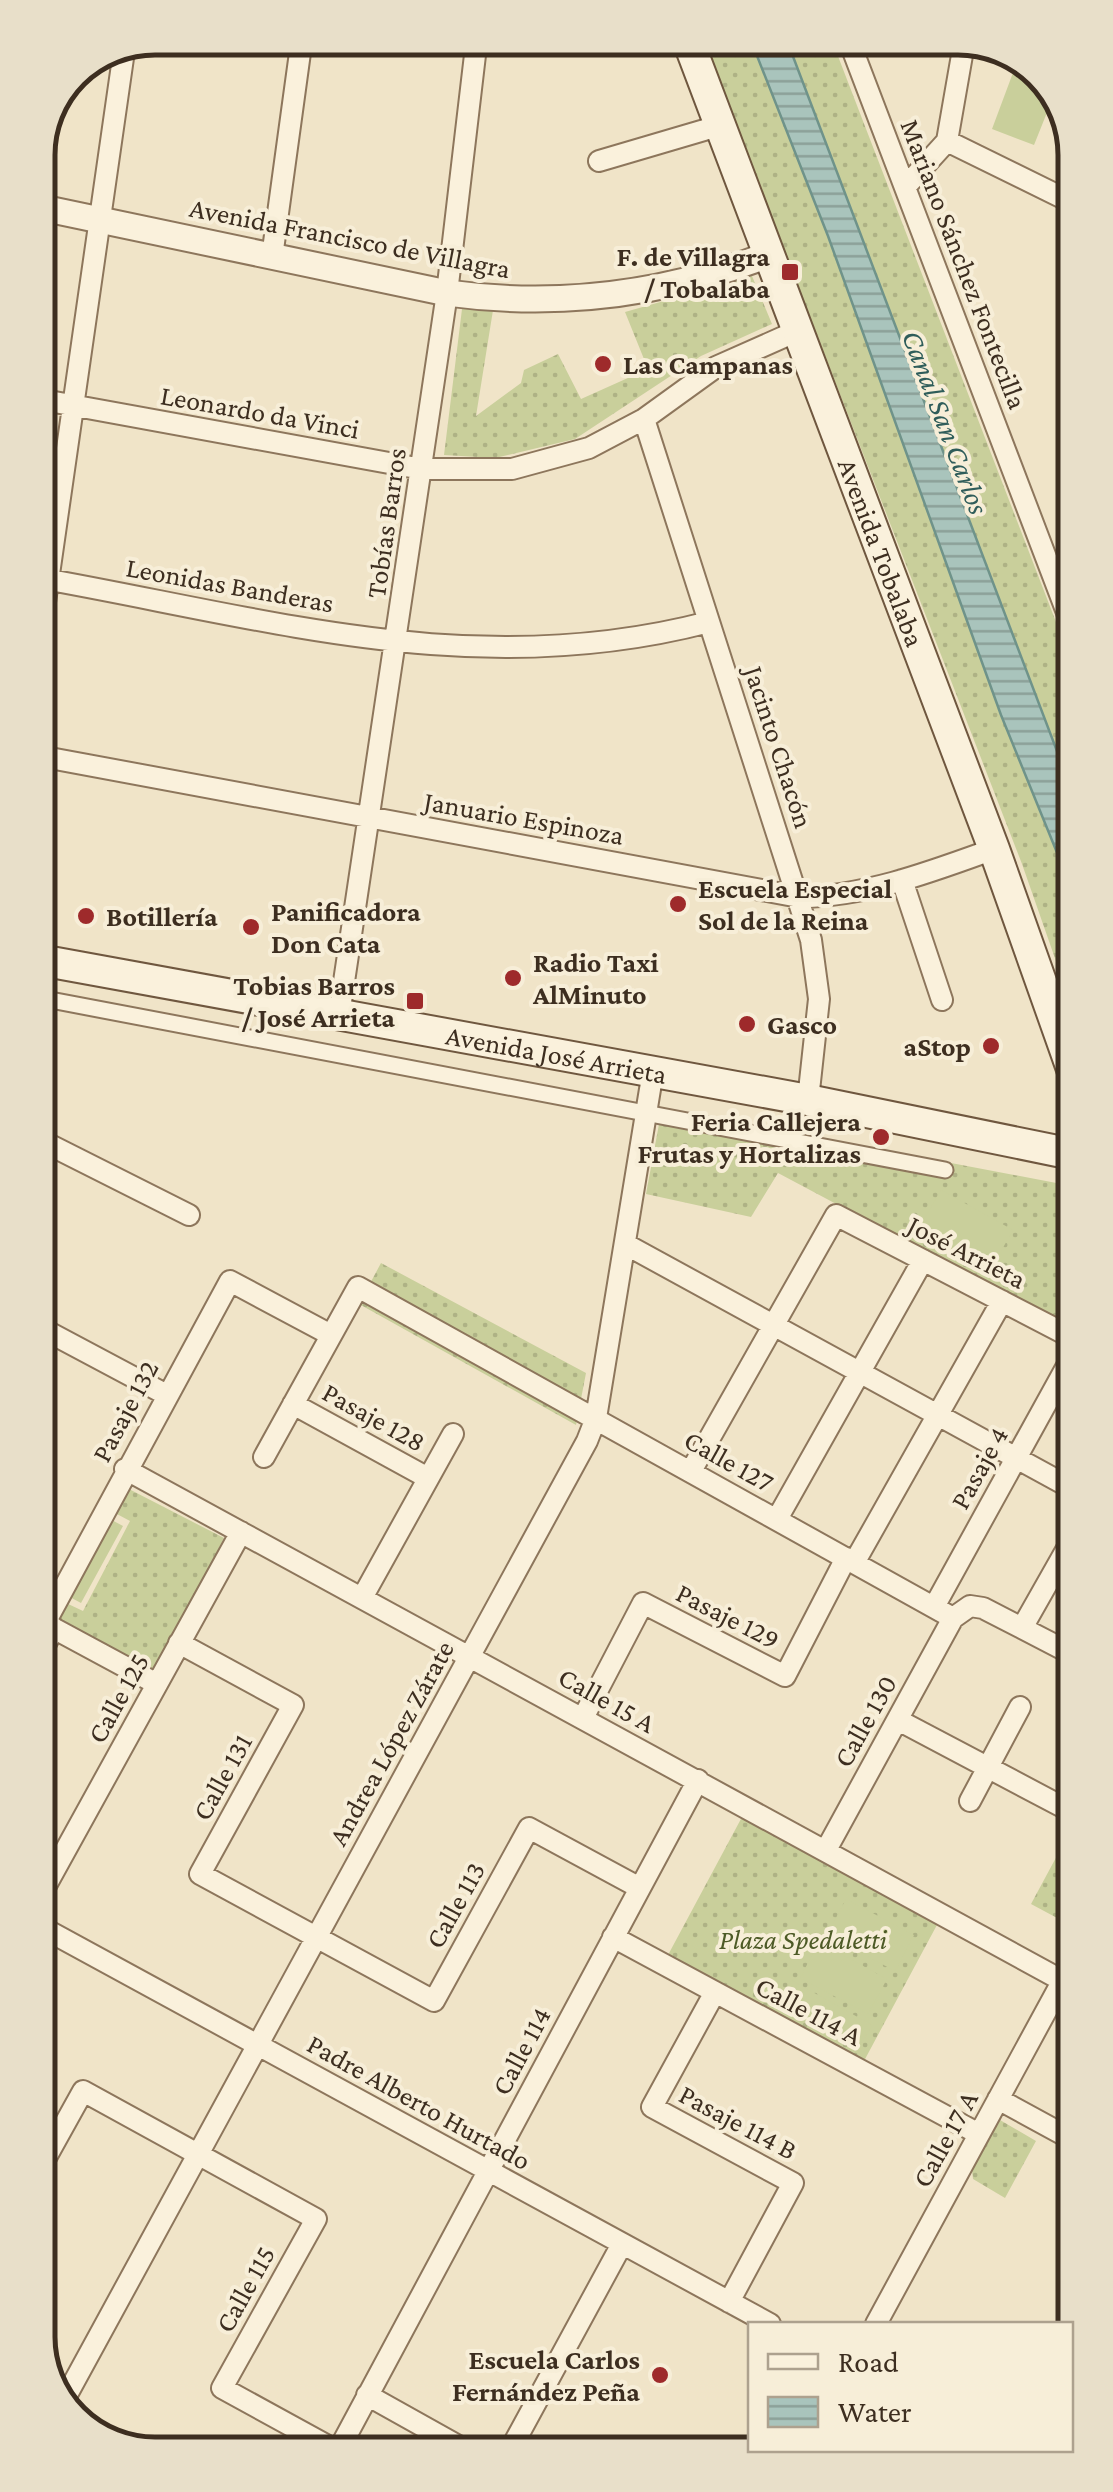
<svg xmlns="http://www.w3.org/2000/svg" width="1113" height="2492" font-family="'Crimson Pro',serif">
	<style>
		.grass { fill: url(#grass-dots) }
		.garden { fill: #c9cf9b }
		.water { fill: url(#water-rules); stroke: #6f938a; stroke-width: 2.5 }
		.lines { fill: none; stroke-linecap: round; stroke-linejoin: round }
		.pedestrian-casing { stroke: #8d765c; stroke-width: 19 }
		.minor-casing { stroke: #8d765c; stroke-width: 24 }
		.tertiary-casing { stroke: #8d765c; stroke-width: 29 }
		.secondary-casing { stroke: #6f573f; stroke-width: 34 }
		.pedestrian { stroke: #faf1dc; stroke-width: 15 }
		.minor { stroke: #faf1dc; stroke-width: 20 }
		.tertiary { stroke: #faf1dc; stroke-width: 25 }
		.secondary { stroke: #faf1dc; stroke-width: 30 }
		.poi-dot { fill: #9e2a2b; stroke: #f7eed8; stroke-width: 4 }
		.labels { text-anchor: middle; dominant-baseline: central; stroke-width: 8; stroke-linejoin: round; paint-order: stroke }
		.street-label { font-size: 28px; fill: #3d2e20; stroke: #f7eed8 }
		.poi-label { font-size: 28px; font-weight: bold; fill: #3d2e20; stroke: #f7eed8; text-anchor: start }
		.park-label { font-size: 28px; font-style: italic; fill: #4d5a26; stroke: #f7eed8 }
		.water-label { font-size: 30px; font-style: italic; fill: #2f5d5a; stroke: #f7eed8 }
		.rim { fill: none; stroke: #3d2e20; stroke-width: 5 }
	</style>
	<defs>
		<pattern id="grass-dots" width="8" height="8" patternUnits="userSpaceOnUse" patternTransform="scale(2.5)"><rect width="8" height="8" fill="#c9cf9b"/><path d="M2 2h.1M6 6h.1" fill="none" stroke="#aeb285" stroke-width="1.8" stroke-linecap="round"/></pattern>
		<pattern id="water-rules" width="6" height="5" patternUnits="userSpaceOnUse" patternTransform="scale(2.5)"><rect width="6" height="5" fill="#a9c4bc"/><path d="M0 2.5h6" fill="none" stroke="#8ba098"/></pattern>
	</defs>
	<rect width="100%" height="100%" fill="#f0e4c8"/>
	<!-- grass -->
	<path class="grass" d="M702,38H750L828,236L1001,715L1071,887L1072,1007L1022,864Z
		M786,38H831L1071,661V788Z
		M752,276L772,324L701,356L575,439L495,458L444,455L462,309L494,304L476,416L521,383L524,370L558,354L581,399L648,369L625,312Z
		M662,1108L1072,1186L1073,1330L778,1173L751,1217L646,1194Z
		M381,1263L586,1373L576,1425L359,1304Z
		M127,1488L224,1538L154,1674L54,1622L64,1602L83,1611L130,1521L115,1513Z
		M742,1817L938,1923L864,2061L668,1955Z
		M1066,1839L1074,1844L1072,1926L1031,1904Z
		M1000,2120L1036,2141L1005,2198L973,2179L972,2170Z"/>
	<!-- garden -->
	<path class="garden" d="M1017,62L1034,68L1054,95L1034,145L992,129Z
		M941,1190L1013,1230L987,1276L915,1235Z
		M108,1518L123,1526L81,1603L66,1595Z
		M846,1899L914,1935L895,1971L827,1935Z
		M819,1942L887,1979L868,2014L800,1978Z
		M791,1980L872,2025L859,2048L778,2003Z"/>
	<!-- water -->
	<path class="water" d="M750,38H786L1071,788V887L1001,715L828,236Z"/>
	<g class="lines">
		<defs>
			<path id="pedestrian" d="M40,998L945,1170"/>
			<path id="minor" d="M848,38L1071,623
				M964,42L984,45
				M947,141L1069,201
				M599,161L718,126
				M906,186L947,141L965,38
				M272,257L302,38
				M38,399L422,469H512L589,448L644,419L716,367L797,331
				M644,419L811,940L819,999L808,1100
				M39,578C270,619 475,683 709,622
				M39,644L124,51
				M39,756L799,897C865,897 933,871 994,849
				M902,880L942,1000
				M339,1015L447,293L477,38
				M40,1140L189,1215
				M625,1244L1073,1489
				M41,1328L165,1394
				M293,1404L428,1478
				M264,1457L358,1287L953,1618
				M125,1469L1074,1987
				M691,1471L836,1215L1073,1338
				M777,1519L923,1260
				M854,1563L1002,1301
				M362,1598L453,1434
				M934,1607L1073,1355
				M42,1622L157,1684
				M45,1623L230,1281L331,1335
				M1022,1628L1073,1538
				M179,1643L293,1705L200,1874L434,2001L529,1828L640,1888
				M42,1651L54,1628
				M583,1718L643,1603L785,1676L846,1558
				M898,1720L1074,1813
				M970,1801L1020,1707
				M826,1850L953,1618L970,1606L983,1608L1074,1655
				M43,1891L241,1532
				M43,1928L770,2324
				M613,1937L979,2134
				M715,1992L652,2107L793,2183L729,2302
				M998,2099L1075,2141
				M43,2163L83,2091L316,2219L222,2388L337,2451
				M876,2324L1063,1980
				M367,2395L469,2452
				M63,2402L587,1441L596,1418L653,1071
				M509,2452L622,2244
				M337,2453L698,1780"/>
			<path id="tertiary" d="M38,207L447,293C558,308 664,295 768,255"/>
			<g id="secondary">
				<path id="s1" d="M687,38L994,849L1072,1069"/>
				<path id="s2" d="M40,960L808,1100L1072,1154"/>
			</g>
		</defs>
		<!-- pedestrian casing -->
		<use href="#pedestrian" class="pedestrian-casing"/>
		<!-- minor casing -->
		<use href="#minor" class="minor-casing"/>
		<!-- tertiary casing -->
		<use href="#tertiary" class="tertiary-casing"/>
		<!-- secondary casing -->
		<use href="#secondary" class="secondary-casing"/>
		<!-- pedestrian -->
		<use href="#pedestrian" class="pedestrian"/>
		<!-- minor -->
		<use href="#minor" class="minor"/>
		<!-- tertiary -->
		<use href="#tertiary" class="tertiary"/>
		<!-- secondary -->
		<use href="#secondary" class="secondary"/>
	</g>
	<!-- markers -->
	<g class="poi-dot">
		<rect x="780" y="262" width="20" height="20" rx="5"/>
		<circle cx="603" cy="364" r="10"/>
		<circle cx="678" cy="904" r="10"/>
		<circle cx="86" cy="916" r="10"/>
		<circle cx="251" cy="927" r="10"/>
		<circle cx="513" cy="978" r="10"/>
		<rect x="405" y="991" width="20" height="20" rx="5"/>
		<circle cx="747" cy="1024" r="10"/>
		<circle cx="991" cy="1046" r="10"/>
		<circle cx="881" cy="1137" r="10"/>
		<circle cx="660" cy="2375" r="10"/>
	</g>
	<g class="labels">
		<!-- street labels -->
		<g class="street-label">
			<text transform="translate(350 238) rotate(11)">Avenida Francisco de Villagra</text>
			<text transform="translate(964 264) rotate(69)">Mariano Sánchez Fontecilla</text>
			<text transform="translate(260 412) rotate(10)">Leonardo da Vinci</text>
			<text transform="translate(386 523) rotate(-82)">Tobías Barros</text>
			<text stroke="none"><textPath href="#s1" startOffset="550">Avenida Tobalaba</textPath></text>
			<text transform="translate(230 585) rotate(10)">Leonidas Banderas</text>
			<text transform="translate(779 747) rotate(72)">Jacinto Chacón</text>
			<text transform="translate(524 818) rotate(10)">Januario Espinoza</text>
			<text stroke="none"><textPath href="#s2" startOffset="525">Avenida José Arrieta</textPath></text>
			<text transform="translate(967 1252) rotate(27)">José Arrieta</text>
			<text transform="translate(125 1411) rotate(-62)">Pasaje 132</text>
			<text transform="translate(374 1417) rotate(29)">Pasaje 128</text>
			<text transform="translate(729 1461) rotate(29)">Calle 127</text>
			<text transform="translate(979 1468) rotate(-61)">Pasaje 4</text>
			<text transform="translate(728 1616) rotate(27)">Pasaje 129</text>
			<text transform="translate(118 1698) rotate(-61)">Calle 125</text>
			<text transform="translate(607 1700) rotate(29)">Calle 15 A</text>
			<text transform="translate(865 1721) rotate(-61)">Calle 130</text>
			<text transform="translate(391 1743) rotate(-61)">Andrea López Zárate</text>
			<text transform="translate(222 1777) rotate(-61)">Calle 131</text>
			<text transform="translate(455 1905) rotate(-61)">Calle 113</text>
			<text transform="translate(809 2011) rotate(28)">Calle 114 A</text>
			<text transform="translate(521 2051) rotate(-62)">Calle 114</text>
			<text transform="translate(419 2102) rotate(29)">Padre Alberto Hurtado</text>
			<text transform="translate(738 2122) rotate(28)">Pasaje 114 B</text>
			<text transform="translate(945 2139) rotate(-61)">Calle 17 A</text>
			<text transform="translate(245 2289) rotate(-61)">Calle 115</text>
		</g>
		<!-- poi labels -->
		<g class="poi-label">
			<text x="770" y="256" text-anchor="end">F. de Villagra<tspan x="770" dy="32">/ Tobalaba</tspan></text>
			<text x="623" y="364">Las Campanas</text>
			<text x="698" y="888">Escuela Especial<tspan x="698" dy="32">Sol de la Reina</tspan></text>
			<text x="271" y="911">Panificadora<tspan x="271" dy="32">Don Cata</tspan></text>
			<text x="106" y="916">Botillería</text>
			<text x="533" y="962">Radio Taxi<tspan x="533" dy="32">AlMinuto</tspan></text>
			<text x="395" y="985" text-anchor="end">Tobias Barros<tspan x="395" dy="32">/ José Arrieta</tspan></text>
			<text x="767" y="1024">Gasco</text>
			<text x="971" y="1046" text-anchor="end">aStop</text>
			<text x="861" y="1121" text-anchor="end">Feria Callejera<tspan x="861" dy="32">Frutas y Hortalizas</tspan></text>
			<text x="640" y="2359" text-anchor="end">Escuela Carlos<tspan x="640" dy="32">Fernández Peña</tspan></text>
		</g>
		<!-- park labels -->
		<g class="park-label">
			<text x="803" y="1939">Plaza Spedaletti</text>
		</g>
		<!-- water labels -->
		<g class="water-label">
			<text transform="translate(946 422) rotate(69)">Canal San Carlos</text>
		</g>
	</g>
	<!-- crop -->
	<path d="M0 0H1113V2492H0ZM155 55H958A100 100 0 0 1 1058 155V2337A100 100 0 0 1 958 2437H155A100 100 0 0 1 55 2337V155A100 100 0 0 1 155 55Z" fill="#e8dfc9" fill-rule="evenodd"/>
	<path class="rim" d="M155 55H958A100 100 0 0 1 1058 155V2337A100 100 0 0 1 958 2437H155A100 100 0 0 1 55 2337V155A100 100 0 0 1 155 55Z"/>
	<!-- legend -->
	<rect x="748" y="2322" width="325" height="130" fill="#f7eed8" stroke="#ada18e" stroke-width="2.5"/>
	<rect x="768" y="2354" width="50" height="15" fill="#faf1dc" stroke="#ada18e" stroke-width="2.5"/>
	<text x="838" y="2372" font-size="30" fill="#3d2e20">Road</text>
	<rect x="768" y="2397" width="50" height="30" fill="url(#water-rules)" stroke="#ada18e" stroke-width="2.5"/>
	<text x="838" y="2422" font-size="30" fill="#3d2e20">Water</text>
</svg>
